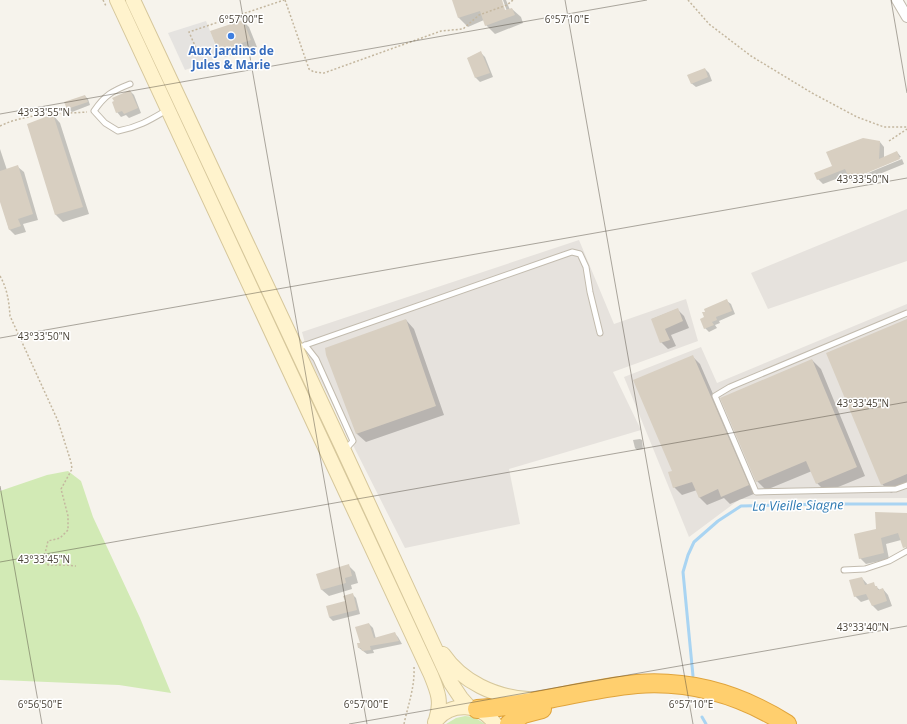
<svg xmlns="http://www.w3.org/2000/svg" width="907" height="724" font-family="'Open Sans',sans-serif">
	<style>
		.industrial { fill: #e6e2dd }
		.green { fill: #d2eab5 }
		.parking { fill: #e5e3e0 }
		.shadow { fill: #0003 }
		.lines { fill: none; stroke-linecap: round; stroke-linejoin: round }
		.stream { stroke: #a9d4f2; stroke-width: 3 }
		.building { fill: #d8cfc1 }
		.service-casing { stroke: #c2bbae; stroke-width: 7 }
		.minor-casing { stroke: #c2bbae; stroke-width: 12 }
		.secondary-casing { stroke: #d6c79b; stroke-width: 16 }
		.motorway-casing { stroke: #e0a43c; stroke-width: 20 }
		.path { stroke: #c4b79f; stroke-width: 1.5; stroke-dasharray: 2 2; stroke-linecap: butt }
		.service { stroke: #fff; stroke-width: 5 }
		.minor { stroke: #fff; stroke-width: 10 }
		.secondary { stroke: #fff3cd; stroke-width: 14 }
		.motorway { stroke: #ffcf6e; stroke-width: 18 }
		.ticks { fill: none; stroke: #4b4439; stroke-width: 1; stroke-opacity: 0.45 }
		.shop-dot { fill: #3f7fe0; stroke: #fff; stroke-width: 1.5 }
		.labels { text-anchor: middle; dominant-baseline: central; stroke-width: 3; stroke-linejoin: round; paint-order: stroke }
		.shop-label { font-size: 12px; font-weight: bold; fill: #366cbe; stroke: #fff }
		.water-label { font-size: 13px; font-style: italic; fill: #2e7ab2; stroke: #fff }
		.ticks-label { font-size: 10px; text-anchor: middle; fill: #4b4439; stroke: #fff; stroke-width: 3; stroke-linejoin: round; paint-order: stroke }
	</style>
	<rect width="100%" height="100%" fill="#f6f3ec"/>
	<!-- industrial -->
	<path class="industrial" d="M907,209V261L768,309L751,273Z
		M579,240L614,324L686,299L698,341L613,372L641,430L509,469L520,524L405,548L309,358L302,332Z
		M907,304V498L740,499L689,537L624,377L701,347L717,383Z"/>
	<!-- green -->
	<path class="green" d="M68,471L81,481L93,517L140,618L171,693L119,685L0,680V491L47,475Z
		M465,716L474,717L485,724H446L456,718Z"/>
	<!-- parking -->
	<path class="parking" d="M206,21L218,51L212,61L185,70L168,33Z"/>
	<!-- shadow -->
	<path class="shadow" d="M453,0H501L506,15L508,14L503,0H506L510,10L512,9L521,17L523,23L495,34L486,25L484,20L468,27L459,18Z
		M243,21L249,27L257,47L225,57L218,50Z
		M481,53L485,57L493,77L480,82L476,78L468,58Z
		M705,69L709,73L712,81L696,87L691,83Z
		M130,91L134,95L141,113L129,118L126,115L121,117L117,112Z
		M85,96L88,99L90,105L72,112L68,109L66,102Z
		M53,115L60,123L89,214L63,222L56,215Z
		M880,142L884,147V158L897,152L901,157L851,178V180L902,159L904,164L855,184L850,179L849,174L823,184L818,179L833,166Z
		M0,149L7,170L18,167L24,172L38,220L23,224L26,232L15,235L9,229L0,198Z
		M727,301L731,304L735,314L719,321L720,323L715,325L717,328L709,332L705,328Z
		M677,309L684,316L689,328L671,335L676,346L668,349L661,342L652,319Z
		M406,320L414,329L444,415L366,442L357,434L327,355Z
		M907,320V486L891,493L882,484Z
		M692,356L700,364L756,493L730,504L724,498L707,505L699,497L697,490L682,495L674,487Z
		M812,360L821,369L865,476L826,492L817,483L812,471L766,490L757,481Z
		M640,439L642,440L643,449L637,450L635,448L633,440Z
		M907,514V548L903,543L901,540L886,544L889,559L866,564L860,558L877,530Z
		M348,565L355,572L358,583L351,585L352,589L329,596L322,590L318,575Z
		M862,578L868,585L873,584L880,590L883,589L888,595L892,606L878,611L872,605L870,599L861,602L855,596Z
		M352,594L356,598L360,614L333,621L329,617L346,602Z
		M369,624L373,628L376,639L394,633L398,637L402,644L373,650L374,653L367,654L359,648Z"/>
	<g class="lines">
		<!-- stream -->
		<path class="stream" d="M693,676L683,572L688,555L694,542L718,521L741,506L824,504H907
			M702,717L706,724"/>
	</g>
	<!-- building -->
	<path class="building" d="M452,0H502L505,10L512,8L515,15L485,26L480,11L458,18Z
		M243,20L251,40L218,51L210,31Z
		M481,51L490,73L475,78L467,58Z
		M705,68L708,77L691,84L687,75Z
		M130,90L138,108L124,114L122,111L116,113L112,102L114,101L112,98Z
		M85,95L88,102L67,109L64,102Z
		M53,114L83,207L55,215L27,124Z
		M863,138L880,141L879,159L897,151L900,159L850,180L845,169L817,180L814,173L832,166L826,152Z
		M18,165L33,214L18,219L21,226L9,230L0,202V171Z
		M727,299L732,311L716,317L717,320L712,322L714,325L704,329L700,319L704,317L702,312H705L704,309Z
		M678,308L683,321L665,329L670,340L660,343L651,319Z
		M406,319L436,406L356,434L326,355L325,348Z
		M907,319V474L881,485L826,353Z
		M693,355L749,485L721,497L718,489L699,498L692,482L673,488L668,472L672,471L633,380Z
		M812,359L857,467L816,484L806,461L756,482L720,398Z
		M875,512L907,513V547L903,548L898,533L881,538L884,553L859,559L854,534L876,529Z
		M349,564L352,576L345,578L346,583L321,590L316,574Z
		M862,577L865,585L874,582L875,586H877L878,590L883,588L887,601L872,606L866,594L854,597L849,580Z
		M353,593L357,610L329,617L326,606L345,601L343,596Z
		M369,623L374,638L395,632L399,641L370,646L371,650L362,651L361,648H358L357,643H360L355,627Z"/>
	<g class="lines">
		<defs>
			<path id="service" d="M130,84C112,91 105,95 94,111L105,123L118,131C139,127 150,120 167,110
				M907,313L730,387L715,396L756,492L896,489L907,485
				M305,345L316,359L353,441L345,450
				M297,348L572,252L580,254L586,267L590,292L600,333
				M844,570L865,569L889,561L907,551"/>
			<path id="minor" d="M897,0L907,17"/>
			<path id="secondary" d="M117,0L431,675C438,692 442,702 436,720
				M133,0L344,451L451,683L461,698L469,707
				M443,654C462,682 495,697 528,699
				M435,722C450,701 481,703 495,724"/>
			<path id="motorway" d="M477,709C531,706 583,689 637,684C691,680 741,695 787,724
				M509,724L523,714L542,709"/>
		</defs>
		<!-- service casing -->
		<use href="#service" class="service-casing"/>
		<!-- minor casing -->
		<use href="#minor" class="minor-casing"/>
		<!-- secondary casing -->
		<use href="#secondary" class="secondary-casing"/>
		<!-- motorway casing -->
		<use href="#motorway" class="motorway-casing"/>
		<!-- path -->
		<path class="path" d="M103,0L106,6
			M285,0L309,69L314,72L324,73L441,31L463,29L479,15L507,5L513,0
			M688,0L709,24L751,56L812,93L857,117L884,127H907
			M199,55L189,32L284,0
			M0,126C27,113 58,114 87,112
			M889,141L907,129
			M0,276C7,288 9,301 10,316L58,421L71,462L72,469L61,489L68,516V530L60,538L48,541L44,558L48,565H66L76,566
			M404,724C408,705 415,687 414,667"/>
		<!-- service -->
		<use href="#service" class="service"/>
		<!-- minor -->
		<use href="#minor" class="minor"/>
		<!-- secondary -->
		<use href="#secondary" class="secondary"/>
		<!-- motorway -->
		<use href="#motorway" class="motorway"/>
	</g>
	<!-- ticks -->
	<path class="ticks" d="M240,0L367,724M565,0L693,724M891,0L907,93M0,114L647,0M0,338L907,178M0,486L42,724M0,562L907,402M349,724L907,626"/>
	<!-- markers -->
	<circle class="shop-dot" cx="231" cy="36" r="4"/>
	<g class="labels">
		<!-- shop labels -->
		<g class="shop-label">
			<text x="231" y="50">Aux jardins de<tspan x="231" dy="14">Jules &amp; Marie</tspan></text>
		</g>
		<!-- water labels -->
		<g class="water-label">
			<text transform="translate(798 505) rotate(-1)">La Vieille Siagne</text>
		</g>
	</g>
	<g class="ticks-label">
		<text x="241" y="23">6°57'00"E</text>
		<text x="567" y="23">6°57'10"E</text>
		<text x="44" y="116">43°33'55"N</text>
		<text x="863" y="183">43°33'50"N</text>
		<text x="44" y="340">43°33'50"N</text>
		<text x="863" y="407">43°33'45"N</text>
		<text x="44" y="563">43°33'45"N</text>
		<text x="863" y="631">43°33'40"N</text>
		<text x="40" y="708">6°56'50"E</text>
		<text x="366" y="708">6°57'00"E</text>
		<text x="691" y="708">6°57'10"E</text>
	</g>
</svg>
